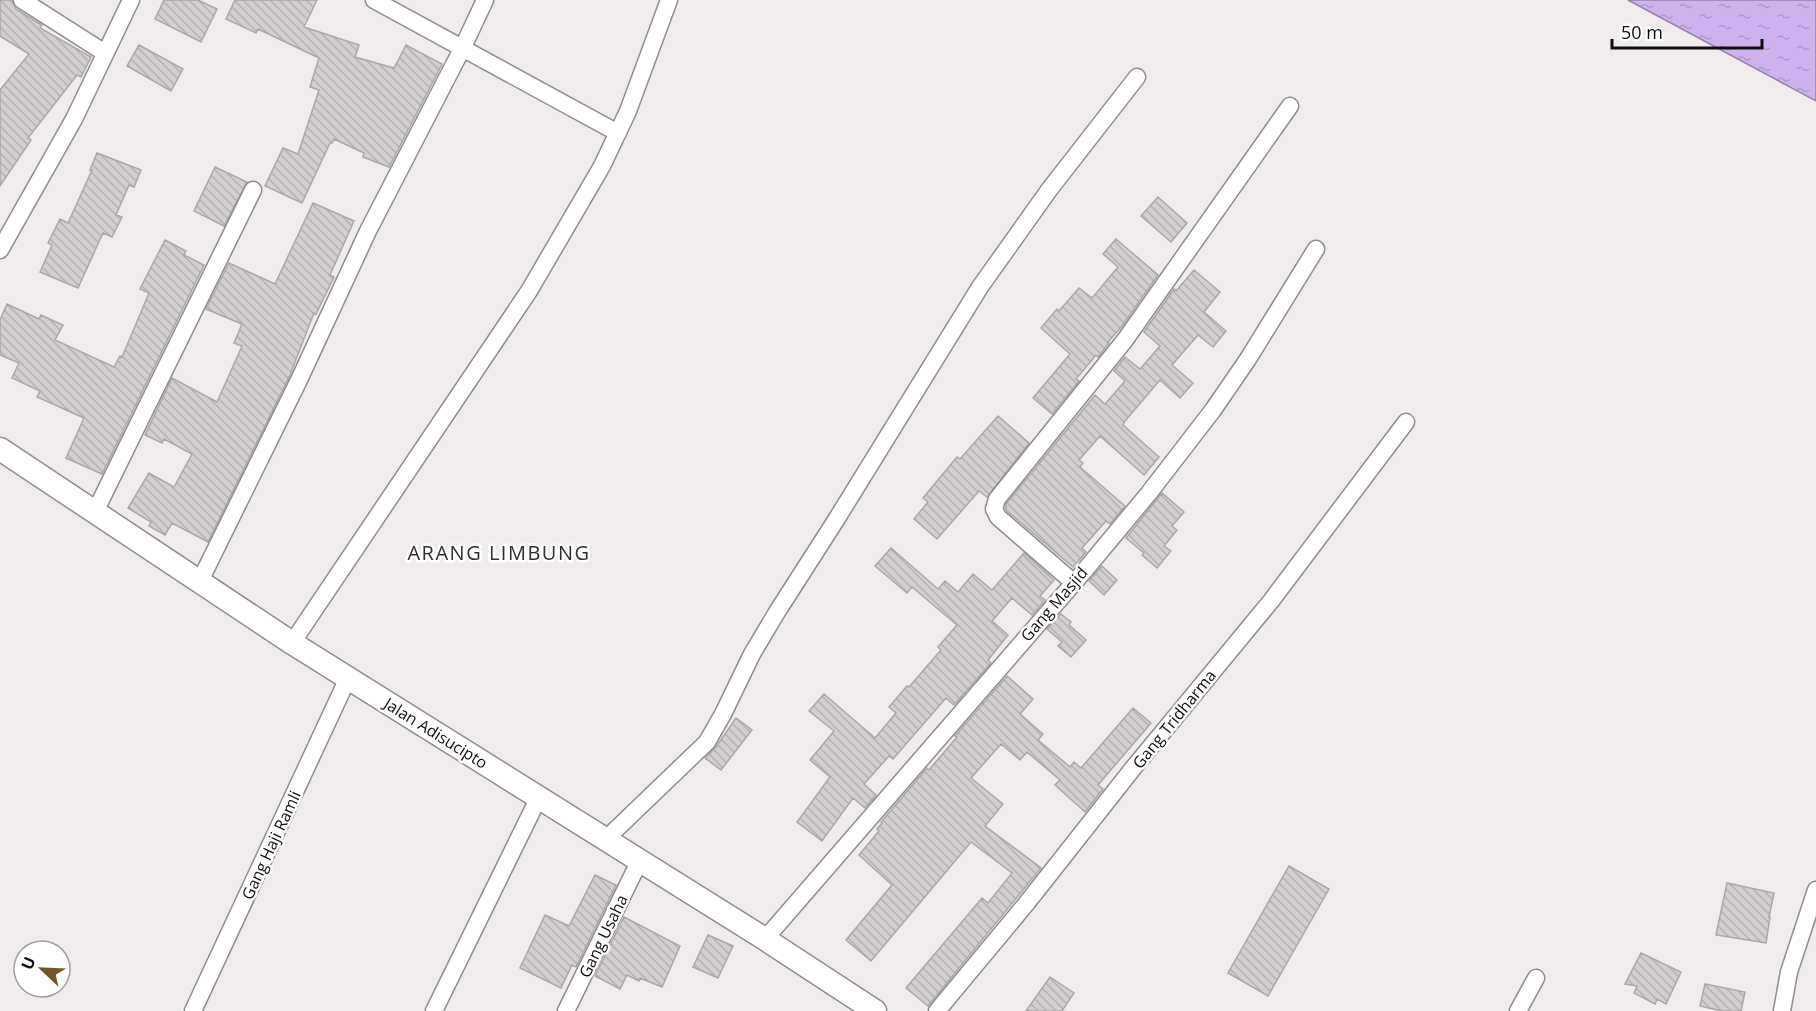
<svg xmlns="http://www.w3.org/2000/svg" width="1816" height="1011" font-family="'Open Sans',sans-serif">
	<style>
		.water { fill: url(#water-ripples); stroke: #9481aa; stroke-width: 1.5 }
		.building { fill: url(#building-back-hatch); stroke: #aba6a7; stroke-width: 1.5 }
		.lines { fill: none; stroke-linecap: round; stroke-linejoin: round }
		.minor-casing { stroke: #908c8e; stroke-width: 19 }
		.secondary-casing { stroke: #908c8e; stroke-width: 25 }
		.minor { stroke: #fff; stroke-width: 16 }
		.secondary { stroke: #fff; stroke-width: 22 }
		.labels { text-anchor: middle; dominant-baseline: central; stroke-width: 5; stroke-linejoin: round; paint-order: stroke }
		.street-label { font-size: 16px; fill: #0f0e0f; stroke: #fff }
		.quarter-label { font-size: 20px; letter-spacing: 1.5px; fill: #312e2f; stroke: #fff }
	</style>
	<defs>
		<pattern id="water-ripples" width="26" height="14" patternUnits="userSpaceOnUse" patternTransform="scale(1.5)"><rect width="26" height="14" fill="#cdb2ed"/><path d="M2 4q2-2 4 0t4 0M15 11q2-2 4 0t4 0" fill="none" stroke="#af98ca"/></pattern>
		<pattern id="building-back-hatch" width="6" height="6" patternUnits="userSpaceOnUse" patternTransform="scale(1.5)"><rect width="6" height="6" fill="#d3cfd0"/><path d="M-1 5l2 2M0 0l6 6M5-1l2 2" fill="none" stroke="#b4b1b1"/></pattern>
	</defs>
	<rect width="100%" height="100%" fill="#f0ecee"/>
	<!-- water -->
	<path class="water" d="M1628,0H1816V101Z"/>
	<!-- building -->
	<path class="building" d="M0,0H12L16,9L42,25L40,28L91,57L81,77L77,75L28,138L31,140L0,186V90L29,54L0,36Z
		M164,0H198L217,9L201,42L155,19Z
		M235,0H317L304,27L359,45L355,57L394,68L406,45L442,64L389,167L363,157L364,153L334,139L332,143H330L302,203L265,186L283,148L298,154L319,90L310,87L319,58L258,29L256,33L226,19Z
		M139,45L183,69L171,91L127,66Z
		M97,153L141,170L134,187L129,185L116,215L122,217L112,237L103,233L78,288L40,272L52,245L48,243L60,219L68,223L92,170H90Z
		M215,167L247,182L224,226L194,211Z
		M1158,197L1187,223L1171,242L1141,216Z
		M313,203L354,221L330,275L334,277L316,314L314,313L290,375L208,542L172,523L165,535L149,526L151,522L128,508L149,473L174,487L192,454L164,439L162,443L145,435L172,378L217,402L242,346L234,343L242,324L206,309L229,263L275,284Z
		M1116,239L1158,275L1122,326L1108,342L1109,343L1098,357L1096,355L1076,379L1079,381L1052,414L1033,398L1070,354L1041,328L1057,309L1059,311L1079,288L1092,298L1118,267L1103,254Z
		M165,240L186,251L184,255L204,265L102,474L66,458L84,418L37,397L40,391L12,378L19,363L0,355V320L7,304L39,319L41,315L63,325L55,340L114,367L120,356L122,357L149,293L140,289Z
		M1194,270L1220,292L1204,312L1226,331L1213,347L1198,335L1172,365L1193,383L1180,398L1160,380L1125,421L1123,425L1159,457L1144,475L1100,436L1079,460L1083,463L1080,467L1125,506L1110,524L1106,521L1082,548L1086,552L1073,567L1006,510V504L1095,395L1105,404L1125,381L1114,371L1125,357L1140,369L1160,346L1144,332L1174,289L1176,291Z
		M998,416L1029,443L987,497L979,491L937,539L914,519L928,502L923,498L957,457L960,459Z
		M1162,493L1184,512L1172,526L1177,530L1164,546L1171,551L1157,568L1142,555L1144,553L1126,538Z
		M891,548L938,589L945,581L958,592L973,574L992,590L1024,553L1054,580L1040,596L1045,600L1032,615L1012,598L992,621L1008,635L988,660L991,663L954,705L946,698L893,759L889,756L864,784L876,795L865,808L853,798L822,841L797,822L830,777L810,760L834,731L809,711L824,694L875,738L896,713L889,707L907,686L909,687L941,650L938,647L957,625L912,587L907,593L875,566Z
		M1102,566L1117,580L1104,595L1089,581Z
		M1061,614L1071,622L1069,625L1086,640L1071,657L1058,646L1062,642L1047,629Z
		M1007,676L1033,699L1020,714L1043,734L1038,740L1070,767L1074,762L1081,768L1133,708L1151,723L1098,785L1103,789L1085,812L1055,785L1060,780L1027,752L1020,760L1001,744L971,778L1003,804L985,826L1041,868L928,1006L906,988L982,898L988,903L1012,873L971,842L871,961L846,940L892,885L859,855L879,831L877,829L882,823L881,822L927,768L929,770L957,737L955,736Z
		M736,718L752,730L721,770L705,758L716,747Z
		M1289,866L1329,889L1268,996L1228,973Z
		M595,875L616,885L576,967L572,965L561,988L520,968L545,915L569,926Z
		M1727,883L1774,893L1769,917H1770L1766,943L1716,935Z
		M624,917L680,946L662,987L640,978L639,981L627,975L620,989L595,976Z
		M708,935L733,946L718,978L693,967Z
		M1641,953L1681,972L1666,1004L1657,999L1655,1004L1634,993L1637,986L1625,984Z
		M1050,977L1074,993L1062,1011H1026Z
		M1705,984L1745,992L1741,1011H1722L1700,1006Z"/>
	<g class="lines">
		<defs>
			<path id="minor" d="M22,0L105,53
				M374,0L618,133
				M0,250L74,119L131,0
				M95,512L253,190
				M200,581L299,380L368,231L463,47L485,0
				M1074,583L998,517L994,509L997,499L1125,340L1290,106
				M292,643L529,291L602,166L628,111L669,0
				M606,839L707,742L723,714L752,654L777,612L836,520L980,287L1049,190L1137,77
				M765,939L1085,570L1149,493L1213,410L1248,359L1316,249
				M193,1011L348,678
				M434,1011L539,797
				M566,1011L640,860
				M937,1011L1026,904L1134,767L1271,601L1406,422
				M1518,1011L1536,978
				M1782,1011L1789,972L1816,890"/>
			<path id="secondary" d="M0,449L292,643L765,939L875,1011"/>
		</defs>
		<!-- minor casing -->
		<use href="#minor" class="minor-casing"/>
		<!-- secondary casing -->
		<use href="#secondary" class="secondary-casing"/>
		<!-- minor -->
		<use href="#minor" class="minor"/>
		<!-- secondary -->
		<use href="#secondary" class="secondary"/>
	</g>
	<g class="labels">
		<!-- street labels -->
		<g class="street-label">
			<text transform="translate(1054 604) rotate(-49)">Gang Masjid</text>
			<text transform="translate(1174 719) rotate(-51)">Gang Tridharma</text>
			<text transform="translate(436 733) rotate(32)">Jalan Adisucipto</text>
			<text transform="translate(271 845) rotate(-65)">Gang Haji Ramli</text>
			<text transform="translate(603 936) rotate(-64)">Gang Usaha</text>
		</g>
		<!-- quarter labels -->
		<g class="quarter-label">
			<text x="499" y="552">ARANG LIMBUNG</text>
		</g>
	</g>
	<!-- north arrow -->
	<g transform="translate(42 969) rotate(293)"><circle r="28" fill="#ffffff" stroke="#9f9f9f" stroke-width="1.5"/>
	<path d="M0-4.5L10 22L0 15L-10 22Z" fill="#725529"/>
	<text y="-9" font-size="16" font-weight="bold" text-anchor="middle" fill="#0f0e0f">U</text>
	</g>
	<!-- scale -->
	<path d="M1612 39v9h150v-9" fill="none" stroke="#0f0e0f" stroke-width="3"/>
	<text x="1621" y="39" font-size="18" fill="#0f0e0f" stroke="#ffffff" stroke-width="4.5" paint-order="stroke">50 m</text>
</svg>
